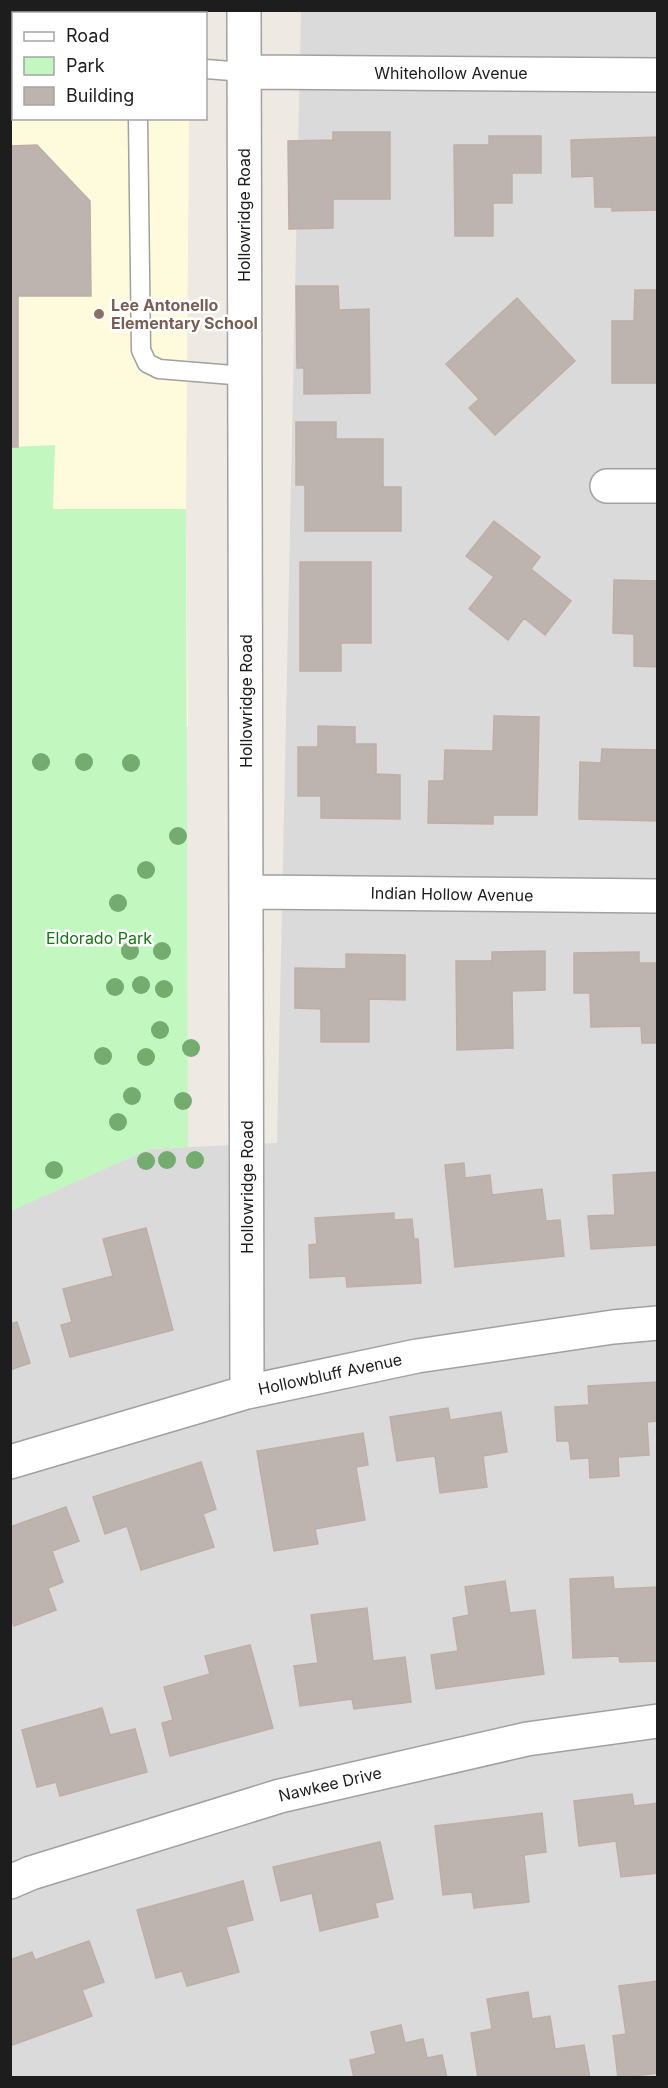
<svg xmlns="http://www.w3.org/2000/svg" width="668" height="2088" font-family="Inter,sans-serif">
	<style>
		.residential { fill: #dbdada }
		.education { fill: #fefadc }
		.park { fill: #c2f8c0 }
		.building { fill: #beb4af; stroke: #bfaea6; stroke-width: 1.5 }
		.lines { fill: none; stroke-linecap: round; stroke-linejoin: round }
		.service-casing { stroke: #a1a1a1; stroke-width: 21 }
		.minor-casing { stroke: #a1a1a1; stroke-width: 36 }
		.service { stroke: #fff; stroke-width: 18 }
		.minor { stroke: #fff; stroke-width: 33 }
		.tree { fill: #74ab6e }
		.education-dot { fill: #8d6e63; stroke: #fff; stroke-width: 2 }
		.labels { text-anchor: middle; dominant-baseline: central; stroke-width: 5; stroke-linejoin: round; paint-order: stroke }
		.street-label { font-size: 16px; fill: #1d1d1d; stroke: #fff }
		.education-label { font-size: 16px; font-weight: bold; fill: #785e54; stroke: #fff; text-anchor: start }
		.park-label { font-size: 16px; fill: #10780e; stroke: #fff }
	</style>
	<rect width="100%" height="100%" fill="#eee9e3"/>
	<!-- residential -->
	<path class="residential" d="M301,11H657V2077H11L10,1211L149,1149L277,1143Z"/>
	<!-- education -->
	<path class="education" d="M10,11H190V14H14V118L189,119L186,509L188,727L11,729Z"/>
	<!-- park -->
	<path class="park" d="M55,445L53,509H186L188,1147L149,1149L11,1211V447Z"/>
	<!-- building -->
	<path class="building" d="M333,132H390V199H333V228L289,229L288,141L333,140Z
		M489,136H541V173H512V203H493V236H455L454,145H489Z
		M658,137V210L612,211V207H595L594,176L572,177L571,140Z
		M37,145L90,201L91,296H18V447H10V146Z
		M296,286H338L339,310L369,309L370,393L304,394V368H297Z
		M635,290H658V383H612V321H634Z
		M517,298L575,361L495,435L469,408L479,399L446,364Z
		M296,422H336V439H383V487H401V531H305V485H296Z
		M494,521L540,557L531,569L571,601L545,635L524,618L508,640L469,609L494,577L466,556Z
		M300,562H371V643H341V671H300Z
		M614,580L658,581V667L634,666V634L613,633Z
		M494,716L539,717L537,815H493V824L428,823L429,781H444L445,750L493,751Z
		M318,726L355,727V744H376V774L400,775V819L321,818V796H298V747H318Z
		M602,749L658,750V821L579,819L580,762L601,763Z
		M545,951V990L512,991L513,1048L457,1050L456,961H492V952Z
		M639,952V963H658V1043H642L641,1026L591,1027L590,993H574V953Z
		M346,954L405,955V1000L369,999V1042H321V1009L295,1008V968L346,969Z
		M464,1163L465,1178L490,1175L492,1195L542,1189L546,1221L560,1220L564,1256L455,1267L445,1165Z
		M658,1172V1245L591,1249L588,1216L615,1215L613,1175Z
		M394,1213V1220L412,1219L414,1239H418L421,1283L347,1287L346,1276L310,1278L309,1245L317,1244L315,1218Z
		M146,1228L173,1330L70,1357L61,1325L72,1322L63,1289L113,1276L103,1239Z
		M17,1322L30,1363L10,1370V1324Z
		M658,1382V1421L647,1422L649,1455L618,1457L619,1476L590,1478L589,1458L571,1459L569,1441H557L555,1407L589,1405L588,1386Z
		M448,1408L450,1420L501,1412L507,1452L483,1456L487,1487L440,1493L435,1456L397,1461L390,1417Z
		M363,1433L368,1465L356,1467L365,1520L315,1529L318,1544L274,1551L257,1451Z
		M201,1462L216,1509L203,1514L214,1547L141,1570L127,1526L105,1534L93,1497Z
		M66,1507L79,1541L52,1551L63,1582L48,1588L56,1610L14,1626L10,1615V1527Z
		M613,1577L614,1589L658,1587V1661L620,1662L619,1656L573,1658L570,1579Z
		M505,1581L510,1613L535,1610L544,1674L436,1689L431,1655L458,1651L453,1618L469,1615L465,1587Z
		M367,1608L373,1661L405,1657L411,1702L354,1709L352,1699L300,1706L294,1666L318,1663L311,1615Z
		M250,1645L273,1728L170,1756L162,1723L173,1720L164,1687L210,1674L205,1656Z
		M102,1708L110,1735L135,1729L147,1772L60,1796L56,1782L37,1787L22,1730Z
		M632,1794L634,1806L658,1803V1873L621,1877L616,1841L579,1846L574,1801Z
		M542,1813L546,1852L524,1855L529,1902L474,1908L472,1892L443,1895L435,1826Z
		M380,1842L393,1899L375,1903L378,1917L320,1931L312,1893L281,1901L273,1867Z
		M243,1881L253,1920L226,1927L239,1972L187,1986L182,1971L156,1978L137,1910Z
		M89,1941L104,1982L82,1990L92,2016L10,2046V1960L32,1952L35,1960Z
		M658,1981V2073L618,2078L613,2036L626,2034L619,1986Z
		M528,1992L532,2019L550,2016L555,2049L584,2045L590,2078H478L471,2033L492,2029L487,1999Z
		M401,2025L405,2043L423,2039L427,2058L442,2055L447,2078H354L350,2060L376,2054L371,2032Z"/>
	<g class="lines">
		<defs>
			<path id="service" d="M206,69L244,72
				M138,118L141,350L147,363L159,369L245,376"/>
			<path id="minor" d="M244,10L247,1392
				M244,72L658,75
				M607,486H658
				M246,892L658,896
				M10,1462L247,1392L417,1356L613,1327L658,1323
				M10,1882L31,1873L280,1796L527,1739L658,1721"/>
		</defs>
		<!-- service casing -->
		<use href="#service" class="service-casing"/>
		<!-- minor casing -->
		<use href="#minor" class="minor-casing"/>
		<!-- service -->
		<use href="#service" class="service"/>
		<!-- minor -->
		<use href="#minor" class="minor"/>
	</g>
	<!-- trees -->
	<g class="tree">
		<circle cx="41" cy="762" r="9"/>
		<circle cx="84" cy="762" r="9"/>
		<circle cx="131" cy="763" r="9"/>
		<circle cx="178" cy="836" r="9"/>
		<circle cx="146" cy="870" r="9"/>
		<circle cx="118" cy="903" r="9"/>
		<circle cx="130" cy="951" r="9"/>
		<circle cx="162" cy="951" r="9"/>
		<circle cx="141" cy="985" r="9"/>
		<circle cx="115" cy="987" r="9"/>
		<circle cx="164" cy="989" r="9"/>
		<circle cx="160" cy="1030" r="9"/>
		<circle cx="191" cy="1048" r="9"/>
		<circle cx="103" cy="1056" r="9"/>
		<circle cx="146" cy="1057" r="9"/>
		<circle cx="132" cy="1096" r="9"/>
		<circle cx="183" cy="1101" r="9"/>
		<circle cx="118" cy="1122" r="9"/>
		<circle cx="167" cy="1160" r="9"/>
		<circle cx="195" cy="1160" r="9"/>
		<circle cx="146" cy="1161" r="9"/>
		<circle cx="54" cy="1170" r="9"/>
	</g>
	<!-- markers -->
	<circle class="education-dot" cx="99" cy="314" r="6"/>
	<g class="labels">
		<!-- street labels -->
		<g class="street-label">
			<text x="451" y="73">Whitehollow Avenue</text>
			<text transform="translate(244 215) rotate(-90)">Hollowridge Road</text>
			<text transform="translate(246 701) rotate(-90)">Hollowridge Road</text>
			<text transform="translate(452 894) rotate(1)">Indian Hollow Avenue</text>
			<text transform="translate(247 1187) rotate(-90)">Hollowridge Road</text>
			<text transform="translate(330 1374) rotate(-12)">Hollowbluff Avenue</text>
			<text transform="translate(330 1784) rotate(-13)">Nawkee Drive</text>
		</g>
		<!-- education labels -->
		<g class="education-label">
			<text x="111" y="305">Lee Antonello<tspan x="111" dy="18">Elementary School</tspan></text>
		</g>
		<!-- park labels -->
		<g class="park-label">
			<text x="99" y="938">Eldorado Park</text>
		</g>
	</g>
	<!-- border -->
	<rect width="668" height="2088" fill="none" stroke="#1d1d1d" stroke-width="24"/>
	<!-- legend -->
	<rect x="12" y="12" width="195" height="108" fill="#ffffff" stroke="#a5a5a5" stroke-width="1.5"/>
	<rect x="24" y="32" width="30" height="9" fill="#ffffff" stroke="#a5a5a5" stroke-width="1.5"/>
	<text x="66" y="42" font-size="18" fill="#1d1d1d">Road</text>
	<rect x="24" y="57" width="30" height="18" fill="#c2f8c0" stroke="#a5a5a5" stroke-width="1.5"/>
	<text x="66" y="72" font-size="18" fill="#1d1d1d">Park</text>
	<rect x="24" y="87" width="30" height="18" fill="#beb4af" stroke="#a5a5a5" stroke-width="1.5"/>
	<text x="66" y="102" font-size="18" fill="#1d1d1d">Building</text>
</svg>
